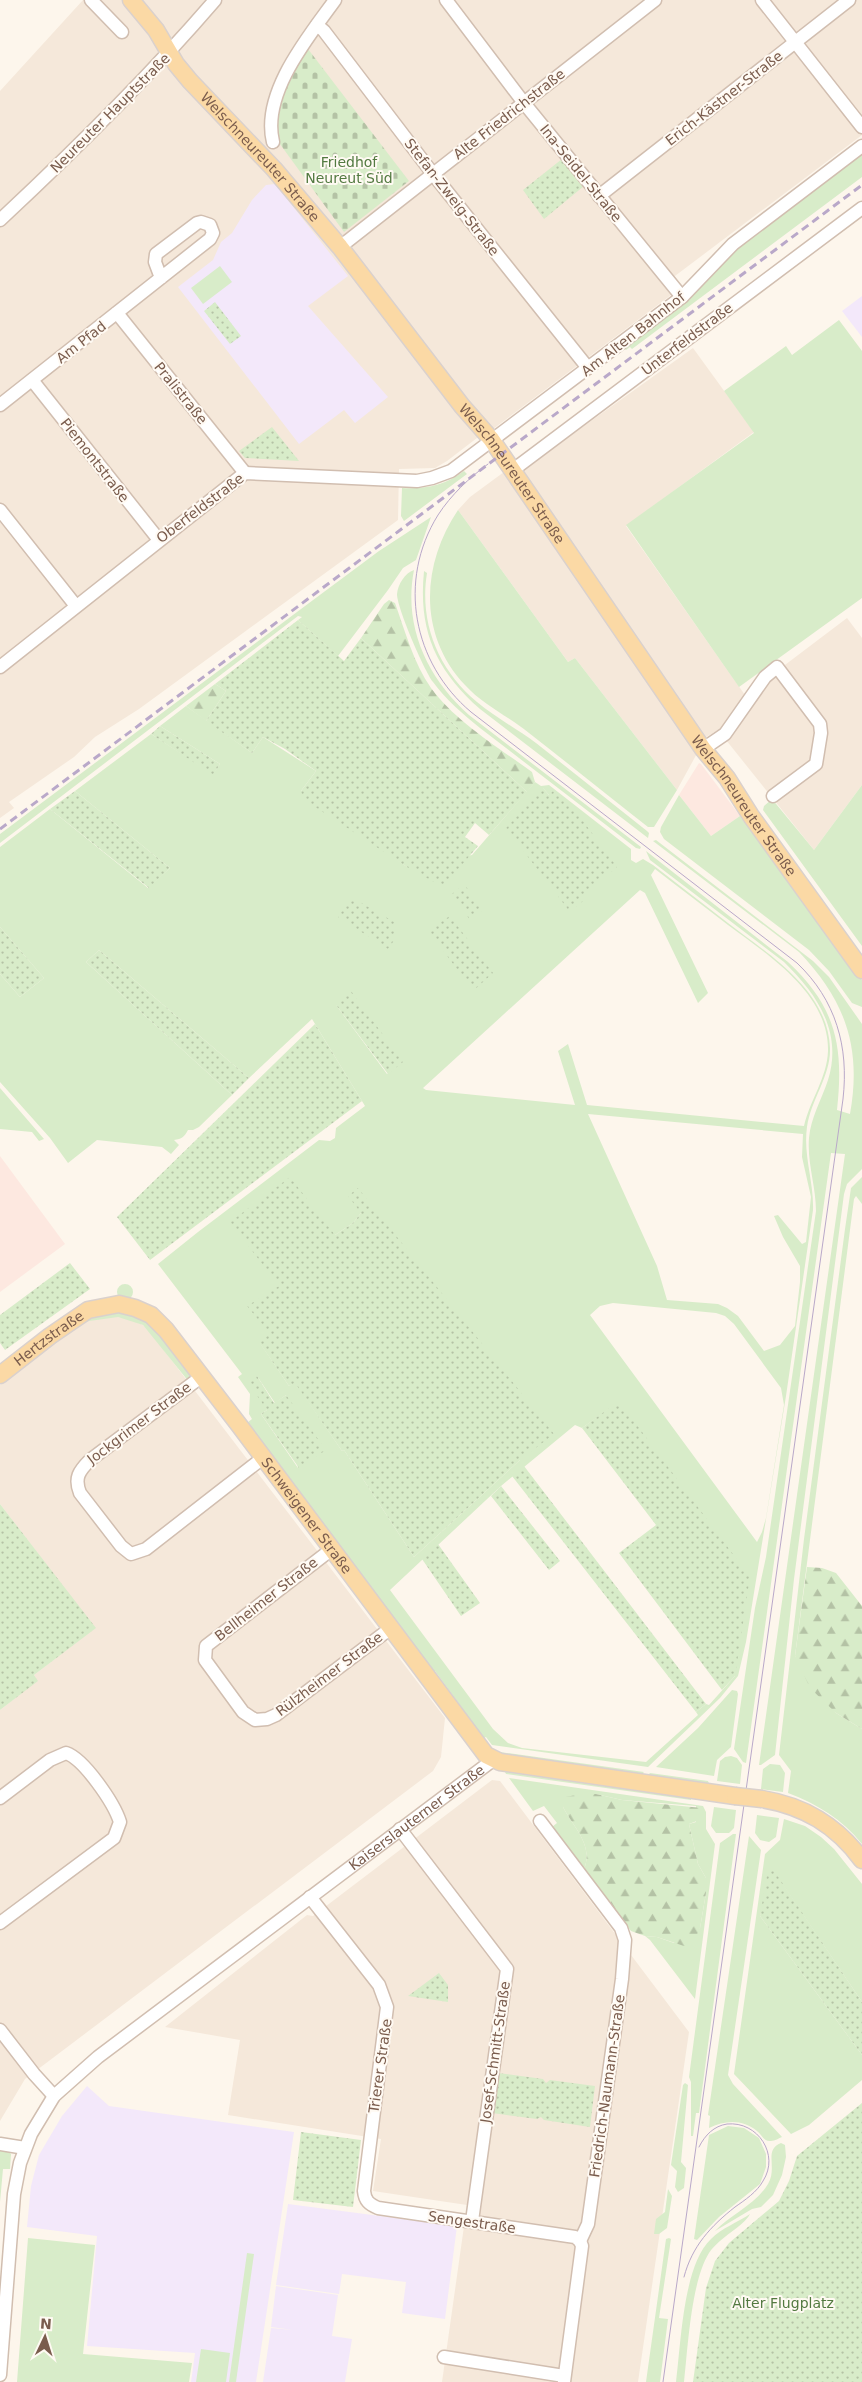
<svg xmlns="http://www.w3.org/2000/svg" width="862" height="2382" font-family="'DejaVu Sans',sans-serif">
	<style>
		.residential { fill: #f5e8da }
		.commercial { fill: #fde8e0 }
		.education { fill: #f3e8fa }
		.grass { fill: #d8ecc9; fill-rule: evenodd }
		.forest { fill: url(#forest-firs) }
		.cemetery { fill: url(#cemetery-stones) }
		.park { fill: url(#park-dots) }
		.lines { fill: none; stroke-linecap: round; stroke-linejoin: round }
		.minor-casing { stroke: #d1beb0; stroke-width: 15 }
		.major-casing { stroke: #dad1cd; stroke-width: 19 }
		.minor { stroke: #fff; stroke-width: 12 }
		.major { stroke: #fbd9a5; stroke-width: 16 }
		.tram { stroke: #b9a8c9; stroke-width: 1 }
		.rail { stroke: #b9a8c9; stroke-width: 3; stroke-dasharray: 8 5; stroke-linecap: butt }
		.major-bridge-casing { stroke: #dad1cd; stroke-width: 19; stroke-linecap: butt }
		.major-bridge { stroke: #fbd9a5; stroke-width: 16 }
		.labels { text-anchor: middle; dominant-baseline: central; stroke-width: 4; stroke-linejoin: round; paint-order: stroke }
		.street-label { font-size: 14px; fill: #7a5c4d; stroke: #fffaf3 }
		.park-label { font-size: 14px; fill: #537a41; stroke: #fffaf3 }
	</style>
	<defs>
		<pattern id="forest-firs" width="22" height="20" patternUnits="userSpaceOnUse" patternTransform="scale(1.25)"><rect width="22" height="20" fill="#d8ecc9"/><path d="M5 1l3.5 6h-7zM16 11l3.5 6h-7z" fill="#b4c2a5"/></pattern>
		<pattern id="cemetery-stones" width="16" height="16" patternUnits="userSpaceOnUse" patternTransform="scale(1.25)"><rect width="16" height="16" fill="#d8ecc9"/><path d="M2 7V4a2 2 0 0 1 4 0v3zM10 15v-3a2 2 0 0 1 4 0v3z" fill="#b4c2a5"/></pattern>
		<pattern id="park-dots" width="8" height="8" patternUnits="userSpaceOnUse" patternTransform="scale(1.25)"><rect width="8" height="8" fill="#d8ecc9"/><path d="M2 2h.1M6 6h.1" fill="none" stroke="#b4c2a5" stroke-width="1.8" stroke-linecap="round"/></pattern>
	</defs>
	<rect width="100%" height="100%" fill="#fdf6ec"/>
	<!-- residential -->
	<path class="residential" d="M83,0H862V135L663,285L671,295L493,429L490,428L447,461L435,468L399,469L398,520L139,709L95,737L74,757L9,802L14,808L0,818V91Z
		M693,348L754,432L626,526L752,705L773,674L847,618L862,638V785L814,850L718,730L706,737L677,790L575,658L568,662L458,510L470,497L504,472L510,479Z
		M106,1317H118L129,1319L143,1325L153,1336L445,1718L441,1757L433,1771L25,2079L0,2121V1710L37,1681L34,1675L95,1628L0,1504V1385L82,1322Z
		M492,1780L500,1781L689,2032L638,2382H442L467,2205L373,2191L381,2139L228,2115L240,2040L165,2027L307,1915L313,1916Z"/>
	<!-- commercial -->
	<path class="commercial" d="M699,763L701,764L740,816L711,836L679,795Z
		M0,1156L65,1244L0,1292Z"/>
	<!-- education -->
	<path class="education" d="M275,184L348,276L308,306L388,397L355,423L344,410L299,444L178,287L213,260L221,242L232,233L252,200L266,185Z
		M862,296V337L842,311Z
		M87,2086L109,2106L294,2132L256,2382H191L195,2353L87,2346L97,2236L27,2227L31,2186L39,2155L62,2116Z
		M288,2204L457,2226L445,2319L402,2313L406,2282L342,2274L339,2294L276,2285Z
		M276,2286L338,2295L332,2336L352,2339L345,2382H263L271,2328L293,2330L271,2327Z"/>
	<!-- grass -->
	<path class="grass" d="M862,153V177L632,349L630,347L626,350L623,348L734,248Z
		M220,266L232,282L203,304L191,288Z
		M839,320L862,351V598L739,687L626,525L754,433L724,391L786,346L792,355Z
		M464,471L467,474L404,521L401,516L402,488C426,489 444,486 464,471Z
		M458,510L568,662L575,658L677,790L654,827H648C608,796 569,764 529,733C508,716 483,705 465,685C418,635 421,565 458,510Z
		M431,517L416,560L403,568L388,590L338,656L298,620L302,617L298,616L0,843V834L301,609L379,551Z
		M414,570C403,626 427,678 469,715L641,847L640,849L636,848L480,728C463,714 446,700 433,682C424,670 397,608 397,594C398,584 405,573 414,570Z
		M424,571L427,573C419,622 438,670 477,702C495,717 517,729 536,743C573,772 610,802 647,831L649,833L648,838L480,709C436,670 418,631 424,571Z
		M186,706L252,753L263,737L316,771L301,791L407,867L472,855L535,782L541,786L549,785L631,849V860L636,863L643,859L653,865C678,884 703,904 728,923C768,954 828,990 830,1048C831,1076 811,1099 807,1127C803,1156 814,1181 813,1210L786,1396L746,1642L738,1676L720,1698L648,1767L492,1745L486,1737L484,1738L435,1671L432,1673L247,1423L252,1419L249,1414L250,1394L238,1377L242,1374L158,1264L198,1232L319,1140L330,1141L335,1138L336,1128L365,1106L312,1019L249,1078L99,950L86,962L232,1095L199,1127L193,1130H188C184,1137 182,1139 174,1140L179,1145L171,1154L162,1147L97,1140L68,1163L50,1138L0,1082V974L20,997L44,978L0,927V847L50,809L148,888L170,868L75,791L151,734L213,774L220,764L160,726ZM543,788L549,795L581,898ZM655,869C679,888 704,906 728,925C768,955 829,993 828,1051C827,1078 810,1100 804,1126L587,1105L568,1044L558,1051L575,1105L426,1090L423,1088L640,890L645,893L698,1003L708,993L651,875ZM336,1005L402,1062L387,1074ZM588,1114L803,1134L802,1157L811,1197L806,1242L802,1244L778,1215L774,1216L783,1237L800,1266V1282L795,1326L780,1345L764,1351L738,1316L727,1308L718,1304L667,1300L657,1266ZM361,1213L520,1460L414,1557L344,1450L342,1451L295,1382L289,1386L260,1343L270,1335L279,1286L335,1235L353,1223ZM613,1303L716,1313L725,1316L734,1324L781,1388L784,1405L766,1518L762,1532L757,1542L590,1315L600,1306ZM257,1376L275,1403L286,1395L298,1468L261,1414L267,1410ZM619,1402L735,1676L709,1705L706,1704L696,1712L698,1715L646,1762L522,1748L508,1743L493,1729L390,1590L501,1486L575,1425L582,1428Z
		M862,785V946L763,810L764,806L772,799L814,850Z
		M679,795L711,836L740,816L744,822L747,821L862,980V1007L852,1003L829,971L809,950L664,839L660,832L661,827Z
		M656,840L813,961L829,977L862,1024V1169L847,1184L844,1194L794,1579L775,1755L761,1765H759L845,1154L831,1153L746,1763L743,1762L734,1749L755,1608L766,1557L816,1211C816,1186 807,1163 809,1138C811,1117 821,1101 828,1080C843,1032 817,994 784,962L650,860L646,851L788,962C836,1007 844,1046 837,1110L850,1114C862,1047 845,1000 799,952L653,841Z
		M0,1088L44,1139L39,1141L32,1132L0,1129Z
		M862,1177V1204L856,1196L854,1199L795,1656L836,1713L862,1729V1844C842,1819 817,1804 788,1793L791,1771L779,1755L804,1539L845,1229L851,1188Z
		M117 1292a8 8 0 1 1 16 0a8 8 0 1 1-16 0Z
		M105,1310L147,1317L191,1370L189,1382L143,1325L118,1317L82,1322Z
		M732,1690L737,1691L738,1694L731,1747L717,1760L714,1776L656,1767L698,1728Z
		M500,1752L644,1772L640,1776L500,1756Z
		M731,1756L737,1758L742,1765L740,1784L717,1781L720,1761L725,1757Z
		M770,1764L780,1765L785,1773L783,1792L761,1789L763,1769Z
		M503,1768L664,1791L691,1798V1800L506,1774Z
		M650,1773L708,1781L710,1786L646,1777Z
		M509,1778L703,1806L706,1812V1829L715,1844L695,1999L650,1940L645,1936L657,1937L674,1943L700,1928L706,1893V1878L698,1864L689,1824L696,1822V1806L622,1800L596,1794L563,1807C573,1827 594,1845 584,1869L552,1827L557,1823L544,1806L533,1811Z
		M714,1807L736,1810L734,1828L729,1833H716L711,1826Z
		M757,1815L779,1818L776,1837L769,1842L760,1840L755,1833Z
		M784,1819L805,1826L821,1837L834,1849L862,1884V2002L773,1870L760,1916L862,2055V2080L809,2125L791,2134L734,2074L765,1854L780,1840Z
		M733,1834H736L699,2113H696L693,2136H691V2082L689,2077L720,1843Z
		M749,1836L761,1850L728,2075L733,2084L782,2137C779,2138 775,2141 771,2141C764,2142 762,2135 757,2131C743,2119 725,2120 709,2128L710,2116L708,2115Z
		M685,2083L688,2085L681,2162L686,2168L684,2188L678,2192L675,2187L677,2171L671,2165L683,2085Z
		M728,2126L744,2128L759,2138L766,2154V2167L760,2184L719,2217L697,2240L694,2239L709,2135Z
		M781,2143L785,2145L786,2157L782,2175L773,2195L761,2207L752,2209L715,2231C730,2215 756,2204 768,2184C778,2167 763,2150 781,2143Z
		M0,2149L7,2150L11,2154L10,2169H3L0,2202Z
		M668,2189L672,2196L667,2228L659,2234H654L656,2219L665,2212Z
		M750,2214C744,2226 720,2237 709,2253C691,2282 688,2347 684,2382H676C681,2344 683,2265 711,2239C722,2228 738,2222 750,2214Z
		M28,2238L95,2245L83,2354L192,2363L189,2382H17Z
		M669,2238L671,2239L659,2318L668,2319L660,2382H646L666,2239Z
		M247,2253L254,2254L236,2382H229Z
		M201,2349L230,2353L226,2382H196Z"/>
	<!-- forest -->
	<path class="forest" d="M389,600L395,603C405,631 414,664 431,688C455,721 499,748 532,772L535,782L527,792L361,638L384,604Z
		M215,684L226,691L206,721L186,706Z
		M807,1567L822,1568L836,1573L862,1606V1729L836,1713L810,1688L795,1656Z
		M582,1794H596L622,1800L702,1808V1819L689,1824L698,1864L706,1878V1893L700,1928L692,1946H684L657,1937L645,1936L631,1931L584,1869C594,1845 573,1827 563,1807L565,1797Z"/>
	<!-- cemetery -->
	<path class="cemetery" d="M308,49L409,181L344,232L277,140C272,108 291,75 308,49Z"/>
	<!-- park -->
	<path class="park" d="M562,159L584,186L544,219L523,190Z
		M215,302L241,336L230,344L204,311Z
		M272,427L299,461L245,458L239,451Z
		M298,620L344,661L361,638L527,792L489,835L475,823L465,837L478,846L443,887L407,867L303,799L301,791L316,771L285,749L263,737L252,753L206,721L226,691L215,684Z
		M160,726L220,764L213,775L151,734Z
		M543,788L549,795L553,791L572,806L617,867L581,898L583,901L570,912L506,828Z
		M75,791L170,868L149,888L50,809Z
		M464,884L483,910L470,920L452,894Z
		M351,897L396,923L395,939L388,949L338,917Z
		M450,916L493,973L473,991L428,930Z
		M0,927L44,978L20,997L0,974Z
		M99,950L249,1078L232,1095L86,962Z
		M351,991L403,1062L388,1074L336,1005Z
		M315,1024L362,1101L150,1260L117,1217Z
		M290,1177L335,1235L353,1223L361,1213L348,1196L358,1188L554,1434L520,1460L414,1557L344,1450L342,1451L295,1383L289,1386L259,1342L270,1334L247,1306L279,1286L230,1222Z
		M70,1263L90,1289L5,1350L0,1343V1315Z
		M257,1376L274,1403L286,1395L326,1450L299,1468L261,1414L267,1410L247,1381Z
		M619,1401L750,1577L735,1676L722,1690L619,1553L656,1525L582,1428Z
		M524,1466L706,1704L696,1712L512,1476Z
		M501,1486L560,1561L549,1570L491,1496Z
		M0,1504L96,1628L34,1675L38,1681L0,1710Z
		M438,1544L480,1603L461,1616L422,1559Z
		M773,1869L862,2002V2055L760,1916L767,1875Z
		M439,1973L448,1985V2002L408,1996Z
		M498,2073L543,2079L546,2083L550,2080L595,2086L590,2127L544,2120L541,2117L537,2119L492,2113Z
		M862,2103V2382H693L706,2288L715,2261L729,2243L779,2201L789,2181L797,2156Z
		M301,2132L361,2140L353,2207L293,2200Z"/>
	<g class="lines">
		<defs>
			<g id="minor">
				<path d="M91,0L122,32"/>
				<path d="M446,0L524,103L682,297"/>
				<path d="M762,0L862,127"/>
				<path d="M317,25L324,31L433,174L588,368"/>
				<path d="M273,142C261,93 309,36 335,0"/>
				<path d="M599,196L849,0"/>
				<path d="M0,220C75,150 148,78 215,0"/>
				<path d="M340,247L655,0"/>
				<path d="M117,313L245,473"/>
				<path d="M32,380L159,540"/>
				<path d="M0,405L210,239L213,233L210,225L201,222L197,223L156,254L155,262L161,278"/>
				<path d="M513,470L862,208"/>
				<path d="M0,510L76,606"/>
				<path d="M0,667L245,473L417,481L432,478L451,471L682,297L733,244L862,146"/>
				<path d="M703,749L725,734L765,677L777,667L820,724L821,733L816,764L773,796"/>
				<path d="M201,1377L90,1460C79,1471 74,1478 80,1493L121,1546L131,1554L146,1549L264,1457"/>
				<path d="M332,1549L206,1646L205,1660L243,1712L255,1720L267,1719L276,1715L391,1628"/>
				<path d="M0,1798L50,1760L66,1753C84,1759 114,1803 120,1822L114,1838L0,1923"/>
				<path d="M540,1821L621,1928L625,1940L622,1979L588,2224L580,2241"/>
				<path d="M400,1829L507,1969L472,2221"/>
				<path d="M310,1897L379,1985L387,2007L364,2191C365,2201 369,2204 378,2208L575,2237L580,2241"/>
				<path d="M0,2030L34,2074L54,2096"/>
				<path d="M0,2144L25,2148"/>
				<path d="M444,2357L564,2376"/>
				<path id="s1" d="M0,2375L14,2194L20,2163L31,2134L54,2096L98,2057L493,1760"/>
				<path d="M564,2382L582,2246L580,2241"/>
			</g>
			<g id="major">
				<path id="s2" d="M131,0L156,30L176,64L190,81L274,169L340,247L462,406L491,439L703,749L727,778L751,816L862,970"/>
				<path id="s3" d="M0,1375L50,1336L88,1310L119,1304L135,1308L151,1315L166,1330L239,1425L486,1755L500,1762L735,1796"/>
				<path d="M762,1799C804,1806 836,1825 862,1860"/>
			</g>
		</defs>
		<!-- minor casing -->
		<use href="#minor" class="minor-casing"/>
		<!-- major casing -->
		<use href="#major" class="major-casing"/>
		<!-- minor -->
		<use href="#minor" class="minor"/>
		<!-- major -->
		<use href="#major" class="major"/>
		<!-- tram -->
		<path class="tram" d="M488,464C469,478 451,495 438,515C397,581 413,663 471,712L797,963C836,1000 849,1047 843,1099L663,2382
			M684,2277C692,2246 711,2226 735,2207C745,2200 757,2192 763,2181C780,2155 758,2121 727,2124C714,2126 705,2135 699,2147"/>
		<!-- rail -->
		<path class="rail" d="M0,829L862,185"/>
		<defs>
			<path id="major-bridge" d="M735,1796L762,1799"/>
		</defs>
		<!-- major-bridge casing -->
		<use href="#major-bridge" class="major-bridge-casing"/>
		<!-- major-bridge -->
		<use href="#major-bridge" class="major-bridge"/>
	</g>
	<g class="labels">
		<!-- street labels -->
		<g class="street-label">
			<text transform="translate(724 98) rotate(-38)">Erich-Kästner-Straße</text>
			<text transform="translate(110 113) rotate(-45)">Neureuter Hauptstraße</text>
			<text transform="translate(509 114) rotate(-38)">Alte Friedrichstraße</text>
			<text stroke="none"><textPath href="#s2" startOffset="204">Welschneureuter Straße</textPath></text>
			<text transform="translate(581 173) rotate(51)">Ina-Seidel-Straße</text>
			<text transform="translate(452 197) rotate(52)">Stefan-Zweig-Straße</text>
			<text transform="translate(633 334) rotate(-38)">Am Alten Bahnhof</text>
			<text transform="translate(687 339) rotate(-37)">Unterfeldstraße</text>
			<text transform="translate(81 342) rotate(-38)">Am Pfad</text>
			<text transform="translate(181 393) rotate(51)">Pralistraße</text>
			<text transform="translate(95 460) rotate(52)">Piemontstraße</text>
			<text stroke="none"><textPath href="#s2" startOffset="609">Welschneureuter Straße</textPath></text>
			<text transform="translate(200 508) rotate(-37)">Oberfeldstraße</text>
			<text stroke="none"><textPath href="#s2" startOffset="1014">Welschneureuter Straße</textPath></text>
			<text stroke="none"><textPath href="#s3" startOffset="61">Hertzstraße</textPath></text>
			<text transform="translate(139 1423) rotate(-37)">Jockgrimer Straße</text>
			<text stroke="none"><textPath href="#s3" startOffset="429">Schweigener Straße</textPath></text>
			<text transform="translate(266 1599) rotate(-38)">Bellheimer Straße</text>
			<text transform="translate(329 1674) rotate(-37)">Rülzheimer Straße</text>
			<text stroke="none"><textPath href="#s1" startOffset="746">Kaiserslauterner Straße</textPath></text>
			<text transform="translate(495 2052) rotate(-82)">Josef-Schmitt-Straße</text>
			<text transform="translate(380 2066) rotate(-82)">Trierer Straße</text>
			<text transform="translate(607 2086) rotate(-82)">Friedrich-Naumann-Straße</text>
			<text transform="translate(472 2222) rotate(8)">Sengestraße</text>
		</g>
		<!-- park labels -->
		<g class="park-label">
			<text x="349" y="162">Friedhof<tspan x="349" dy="16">Neureut Süd</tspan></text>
			<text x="783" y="2303">Alter Flugplatz</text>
		</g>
	</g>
	<!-- north arrow -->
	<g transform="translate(45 2337) rotate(4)" stroke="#fffaf3" stroke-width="4" paint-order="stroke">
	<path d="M0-4L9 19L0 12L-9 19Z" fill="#7a5c4d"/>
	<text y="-8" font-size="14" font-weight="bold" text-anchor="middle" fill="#7a5c4d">N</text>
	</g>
</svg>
